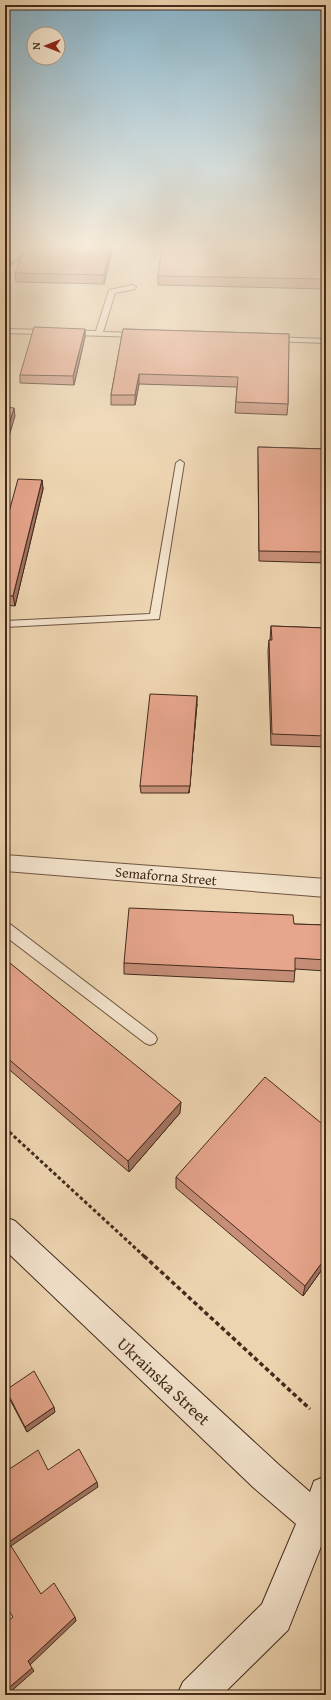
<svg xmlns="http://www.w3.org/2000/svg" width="331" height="1700" font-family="'Gentium Book Plus',serif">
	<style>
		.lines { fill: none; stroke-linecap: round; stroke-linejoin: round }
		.lane-casing { stroke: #6e5541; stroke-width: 2 }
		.street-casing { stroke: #6e5541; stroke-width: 2 }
		.secondary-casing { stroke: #442b1c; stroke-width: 2 }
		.path-far1 { stroke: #442b1c; stroke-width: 3; stroke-dasharray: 3.5 2.5; stroke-linecap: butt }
		.path { stroke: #442b1c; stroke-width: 3.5; stroke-dasharray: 4.5 3; stroke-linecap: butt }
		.lane { fill: #f3e3cc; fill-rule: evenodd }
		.street { fill: #f3e3cc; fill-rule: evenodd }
		.secondary { fill: #f3e3cc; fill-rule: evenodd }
		.rail-casing { stroke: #442b1c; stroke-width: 2.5 }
		.rail { stroke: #f3e3cc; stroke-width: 1.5; stroke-dasharray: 5; stroke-linecap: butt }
		.wall { fill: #c68e78; stroke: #442b1c }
		.shaded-wall { fill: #a17462; stroke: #442b1c }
		.building { fill: #e6a58c; stroke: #442b1c }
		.labels { text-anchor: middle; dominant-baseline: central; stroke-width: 4; stroke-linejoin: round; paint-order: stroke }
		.street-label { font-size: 14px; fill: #442b1c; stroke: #f3e3cc }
		.near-street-label { font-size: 17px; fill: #442b1c; stroke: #f3e3cc }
	</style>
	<rect width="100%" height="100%" fill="#edd4b0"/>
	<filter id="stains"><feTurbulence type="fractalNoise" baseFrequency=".005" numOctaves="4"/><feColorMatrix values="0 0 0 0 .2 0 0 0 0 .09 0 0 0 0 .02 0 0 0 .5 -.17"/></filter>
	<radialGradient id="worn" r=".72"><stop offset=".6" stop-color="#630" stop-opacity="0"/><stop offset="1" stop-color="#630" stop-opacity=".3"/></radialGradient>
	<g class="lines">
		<defs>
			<path id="lane" d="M132,285L136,287L135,289L115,293L103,332L138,333H141V337L5,333V329L96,331L109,290Z
				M269,337L326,339V343L272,341H269Z
				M180,460L184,463L159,619L5,627V621L150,614L176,463Z
				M5,923L10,924L155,1035L157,1039L155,1043L150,1045L145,1043L5,936Z"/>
			<path id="street" d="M5,855L326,879V897L5,871Z"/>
			<path id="secondary" d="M5,1217L15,1221L278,1464L310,1492L314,1481L326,1476V1545L322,1544L288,1630L222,1695H177L183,1682L262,1604L296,1524L254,1488L5,1250Z"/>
		</defs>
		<!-- lane casing -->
		<use href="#lane" class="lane-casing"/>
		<!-- street casing -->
		<use href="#street" class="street-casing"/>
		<!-- secondary casing -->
		<use href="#secondary" class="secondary-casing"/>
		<!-- path-far1 -->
		<path class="path-far1" d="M5,1128L145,1257"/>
		<!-- path -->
		<path class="path" d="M144,1256L310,1409"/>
		<!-- lane -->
		<use href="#lane" class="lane"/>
		<!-- street -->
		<use href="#street" class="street"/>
		<!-- secondary -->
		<use href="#secondary" class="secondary"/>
		<defs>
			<path id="rail" d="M5,268L39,245"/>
		</defs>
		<!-- rail casing -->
		<use href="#rail" class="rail-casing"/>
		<!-- rail -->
		<use href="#rail" class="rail"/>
	</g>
	<!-- wall -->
	<path class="wall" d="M326,245V289L158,285V276Z
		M112,251L104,284L16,282L15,273L38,253Z
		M85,329V337L74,385L20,383V375Z
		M123,329L289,334L288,404L287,415L235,413L237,387L139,384L135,405H111V395Z
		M258,447L326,449V563L259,561L258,457Z
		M42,480L43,489L15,606L5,605V527Z
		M271,626L326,628V747L271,745L268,651L269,640H270Z
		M197,704L189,793H141L140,786Z
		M294,924L326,925V971L295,969L294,982L124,974V963Z
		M5,959L180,1113L129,1172L5,1066Z
		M326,1127V1264L303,1296L176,1188V1177Z
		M6,1390L55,1412L27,1432L8,1396Z"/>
	<!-- shaded-wall -->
	<path class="shaded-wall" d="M111,245L112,251L104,284V275Z
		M85,329V337L74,385L73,376Z
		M139,374V384L135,405V395Z
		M14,408L15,416L5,450V437Z
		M42,480L43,489L15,606L13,596Z
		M197,696V704L189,793L190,786Z
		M181,1102L180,1113L129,1172L128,1161Z
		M326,1257V1264L303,1296L305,1286Z
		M54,1407L55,1412L27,1432L25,1427Z
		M97,1482L98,1487L8,1548L6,1544Z
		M75,1617L76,1621L30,1665L28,1661Z
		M32,1668L34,1671L7,1695H5V1691Z"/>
	<!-- building -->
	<path class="building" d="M41,245H111L104,275L15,273L23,253H38Z
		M162,245H326V279L158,276Z
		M34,327L85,329L73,376L20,375Z
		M123,329L289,334L288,404L236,402L238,377L139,374L135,395H111Z
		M5,407L14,408L5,437Z
		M258,447L326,449V552L259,551Z
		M18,479L42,480L13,596H5V527Z
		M271,626L326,628V736L272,734L269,640H272Z
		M150,694L197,696L190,786H140Z
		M129,908L293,915L294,924L326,925V960L295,958V971L124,963Z
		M5,959L181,1102L128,1161L5,1056Z
		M265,1077L326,1127V1257L305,1286L176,1177Z
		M34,1371L54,1407L25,1427L6,1390Z
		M79,1449L97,1482L6,1544L5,1542V1472L38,1450L48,1470Z
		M11,1546L41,1594L54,1583L75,1617L28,1661L32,1668L5,1691V1624L13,1617L5,1605V1551Z"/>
	<!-- sky -->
	<linearGradient id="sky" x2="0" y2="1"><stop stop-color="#89b6ce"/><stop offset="0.51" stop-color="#f7ecdb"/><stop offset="1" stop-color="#f7ecdb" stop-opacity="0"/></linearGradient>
	<rect width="331" height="483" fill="url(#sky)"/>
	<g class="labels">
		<!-- street labels -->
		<g class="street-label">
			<text transform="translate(166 876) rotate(5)">Semaforna Street</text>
		</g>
		<!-- near-street labels -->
		<g class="near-street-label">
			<text transform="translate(164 1381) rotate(43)">Ukrainska Street</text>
		</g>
	</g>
	<!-- margin -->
	<rect width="331" height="1700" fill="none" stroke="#edd4b0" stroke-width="20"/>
	<rect x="6" y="6" width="319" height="1688" fill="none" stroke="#442b1c" stroke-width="2"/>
	<rect x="10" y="10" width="311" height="1680" fill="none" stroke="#442b1c"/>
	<!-- north arrow -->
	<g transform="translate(46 46) rotate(270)"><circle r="19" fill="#f3e3cc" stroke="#ad9986"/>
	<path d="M0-3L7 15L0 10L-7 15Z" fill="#8f2418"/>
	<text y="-6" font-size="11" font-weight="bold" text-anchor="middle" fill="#442b1c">N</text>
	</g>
	<rect width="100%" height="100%" filter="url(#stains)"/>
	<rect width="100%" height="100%" fill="url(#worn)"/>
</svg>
